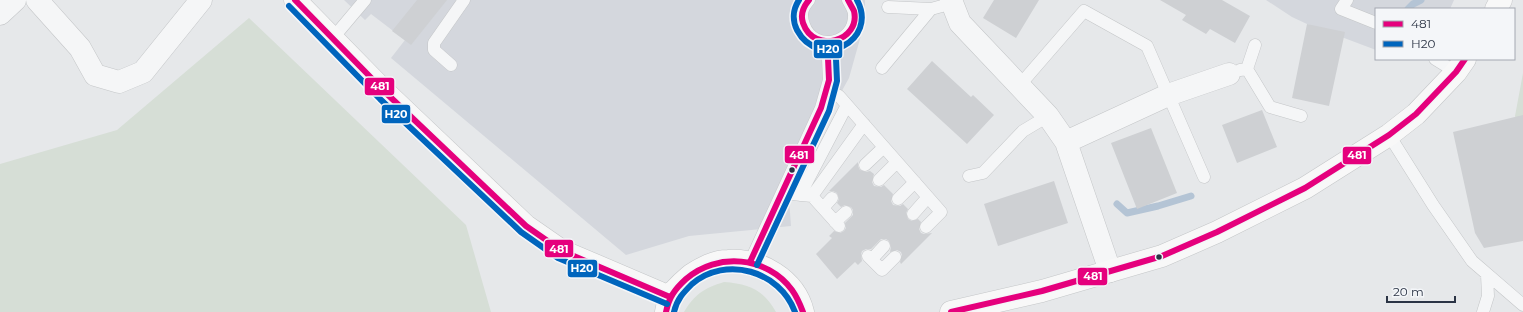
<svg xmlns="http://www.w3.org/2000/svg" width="1523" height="312" font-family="Montserrat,sans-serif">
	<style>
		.built { fill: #d4d7dd }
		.green { fill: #d6ded6 }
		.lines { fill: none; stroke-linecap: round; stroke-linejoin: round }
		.stream { stroke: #b4c4d5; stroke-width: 7 }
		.building { fill: #ced0d3 }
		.lane-casing { stroke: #c4c6c8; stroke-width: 13 }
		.street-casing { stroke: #c4c6c8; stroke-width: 23 }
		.secondary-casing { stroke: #c4c6c8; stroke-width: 23 }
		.lane { stroke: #f5f6f7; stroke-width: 12 }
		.street { stroke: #f5f6f7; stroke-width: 22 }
		.secondary { stroke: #f8f8f8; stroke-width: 22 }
		.bus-1-casing { stroke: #f4f6f9; stroke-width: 9 }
		.bus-2-casing { stroke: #f4f6f9; stroke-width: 9 }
		.bus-1 { stroke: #e5007d; stroke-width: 6 }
		.bus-2 { stroke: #0065bd; stroke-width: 6 }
		.bus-dot { fill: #2b3445; stroke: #f4f6f9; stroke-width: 1.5 }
		.line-badge { stroke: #f4f6f9; stroke-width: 1.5 }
		.badge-label { font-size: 11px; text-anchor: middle; font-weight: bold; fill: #fff }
	</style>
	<rect width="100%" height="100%" fill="#e6e8ea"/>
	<!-- built -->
	<path class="built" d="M344,0H865V21L849,78L839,96L789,199L791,226L689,236L626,255L391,58L405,40L371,14L365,20Z
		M1266,0H1454L1450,9H1376V50L1307,24L1292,17Z"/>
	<!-- green -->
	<path class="green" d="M249,18L466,225L491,312H0V164L117,130Z
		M1523,73V143L1515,116Z
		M724,282C749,284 763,289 776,312H684C695,294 704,288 724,282Z"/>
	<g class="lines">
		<!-- stream -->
		<path class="stream" d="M1408,9L1413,4L1421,0
			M1117,204L1127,213L1158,206L1191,196"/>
	</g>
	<!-- building -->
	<path class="building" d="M417,0H447L411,45L392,31Z
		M994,0H1039L1016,38L983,18Z
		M1160,0H1222L1250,16L1235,43L1210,29L1206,34L1182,20L1186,15Z
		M1307,24L1345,32L1329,106L1292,98Z
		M932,61L971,97L973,95L994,115L967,144L907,89Z
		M1262,110L1277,147L1237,163L1222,125Z
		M1523,115V241L1484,248L1475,233L1453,132Z
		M1151,128L1177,193L1137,209L1111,143Z
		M858,162V166L860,170L866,172L870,171L874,174L872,182L874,186L881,187L884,185L893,194L891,201L893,205L900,206L903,204L908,209L906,213L908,219L912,221L918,219L921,222L919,229L921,233L924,234L932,233L901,264L900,262L902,255L901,252L897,250L890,252L891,247L889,241L886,239H881L871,249H866L862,251L861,254L862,261L858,265L855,262L837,279L816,254L832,238L829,236L834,231L840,233L844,231L846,228L845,223L853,215V210L851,207L845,205L841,207L837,203L839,199L837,193L833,191H829Z
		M1054,181L1068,223L998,246L984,204Z"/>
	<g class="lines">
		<defs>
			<path id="lane" d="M809,0C802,8 800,14 804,25C814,53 856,44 854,14C854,10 850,4 848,0
				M1347,0L1341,9L1376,23
				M888,7L931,9L953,3
				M333,38L365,0
				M1435,59L1456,72
				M451,65L434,50V43L464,0
				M882,68L931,9
				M1247,69L1270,107L1301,116
				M1240,70L1247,69L1255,45
				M1019,86L1084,11L1147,46L1204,177
				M826,90L839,96L941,212L926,227
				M1389,135L1433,205L1472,261L1523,305
				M865,165L884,147
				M969,176L983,173L1023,131L1048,116
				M879,180L897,162
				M782,193L812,196L864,124
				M800,195L847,105
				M812,196L839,226
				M898,199L915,182
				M823,208L832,198
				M913,214L928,197
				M835,222L846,212
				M868,256L882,270L895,257
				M872,259L884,246
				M750,262L821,108L829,80L828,58L831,43
				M1483,312L1488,296L1487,275"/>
			<path id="street" d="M37,0L80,48L95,75L119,82L143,72L201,0
				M951,0L960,23L1048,116L1066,142
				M0,14L15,0
				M1110,271L1066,142L1168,95L1229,74"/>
			<path id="secondary" d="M295,0L386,93L526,226L562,251L670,297
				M1496,9L1501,0
				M666,312C667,307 668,302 670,297C674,289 684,281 691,275C702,268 714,261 728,261C760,259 795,279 803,312
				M951,312L1042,291L1162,256L1217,232L1305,188L1389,135L1416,114L1456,72L1465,59"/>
		</defs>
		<!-- lane casing -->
		<use href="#lane" class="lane-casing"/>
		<!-- street casing -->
		<use href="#street" class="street-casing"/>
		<!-- secondary casing -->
		<use href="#secondary" class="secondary-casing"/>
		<!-- lane -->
		<use href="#lane" class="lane"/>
		<!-- street -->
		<use href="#street" class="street"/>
		<!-- secondary -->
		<use href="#secondary" class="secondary"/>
		<defs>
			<path id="bus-1" d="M295,0L386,93L526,226L562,251L670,297
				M809,0C803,7 800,14 803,23C814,55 861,41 854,11C852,7 850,4 848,0
				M750,262L821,108L829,80L828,58L831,43
				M666,312C669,297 675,289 686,279C717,252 767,256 792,290C797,297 800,304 803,312
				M951,312L1042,291L1162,256L1217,232L1305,188L1389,135L1416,114L1456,72L1465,59"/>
			<path id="bus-2" d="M799,0C793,9 792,20 797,30C819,71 879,41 857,0
				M289,6L380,99L521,232L558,258L667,304
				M757,265L829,111L837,81L836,59L839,45
				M674,312C677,299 683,293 692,284C726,255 780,271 795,312"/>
		</defs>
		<!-- bus-1 casing -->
		<use href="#bus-1" class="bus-1-casing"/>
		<!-- bus-2 casing -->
		<use href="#bus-2" class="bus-2-casing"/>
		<!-- bus-1 -->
		<use href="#bus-1" class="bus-1"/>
		<!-- bus-2 -->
		<use href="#bus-2" class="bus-2"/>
	</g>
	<!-- markers -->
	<g class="bus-dot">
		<circle cx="792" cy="170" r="3.5"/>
		<circle cx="1159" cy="257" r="3.5"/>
	</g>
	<g class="line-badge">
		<rect x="813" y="39" width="30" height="20" rx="4" fill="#0065bd"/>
		<rect x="364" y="77" width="31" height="19" rx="4" fill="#e5007d"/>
		<rect x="381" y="104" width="30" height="20" rx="4" fill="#0065bd"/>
		<rect x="784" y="145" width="31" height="19" rx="4" fill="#e5007d"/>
		<rect x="1342" y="146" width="30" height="19" rx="4" fill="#e5007d"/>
		<rect x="544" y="239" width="30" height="19" rx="4" fill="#e5007d"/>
		<rect x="567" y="259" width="31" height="19" rx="4" fill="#0065bd"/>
		<rect x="1077" y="267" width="31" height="19" rx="4" fill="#e5007d"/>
	</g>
	<g class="badge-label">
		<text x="828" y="53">H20</text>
		<text x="380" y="90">481</text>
		<text x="396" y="118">H20</text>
		<text x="799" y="159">481</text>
		<text x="1357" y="159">481</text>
		<text x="559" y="253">481</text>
		<text x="582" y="272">H20</text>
		<text x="1093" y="280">481</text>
	</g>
	<!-- legend -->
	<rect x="1375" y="8" width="140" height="52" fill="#f4f6f9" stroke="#a4a8b1"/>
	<rect x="1383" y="21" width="20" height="6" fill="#e5007d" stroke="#a4a8b1"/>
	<text x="1411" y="28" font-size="12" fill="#2b3445">481</text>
	<rect x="1383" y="41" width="20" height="6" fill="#0065bd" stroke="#a4a8b1"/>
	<text x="1411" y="48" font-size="12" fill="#2b3445">H20</text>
	<!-- scale -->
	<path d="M1387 296v6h68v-6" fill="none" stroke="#2b3445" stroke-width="2"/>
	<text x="1393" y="296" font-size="12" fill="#2b3445" stroke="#f4f6f9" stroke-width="3" paint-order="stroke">20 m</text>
</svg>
